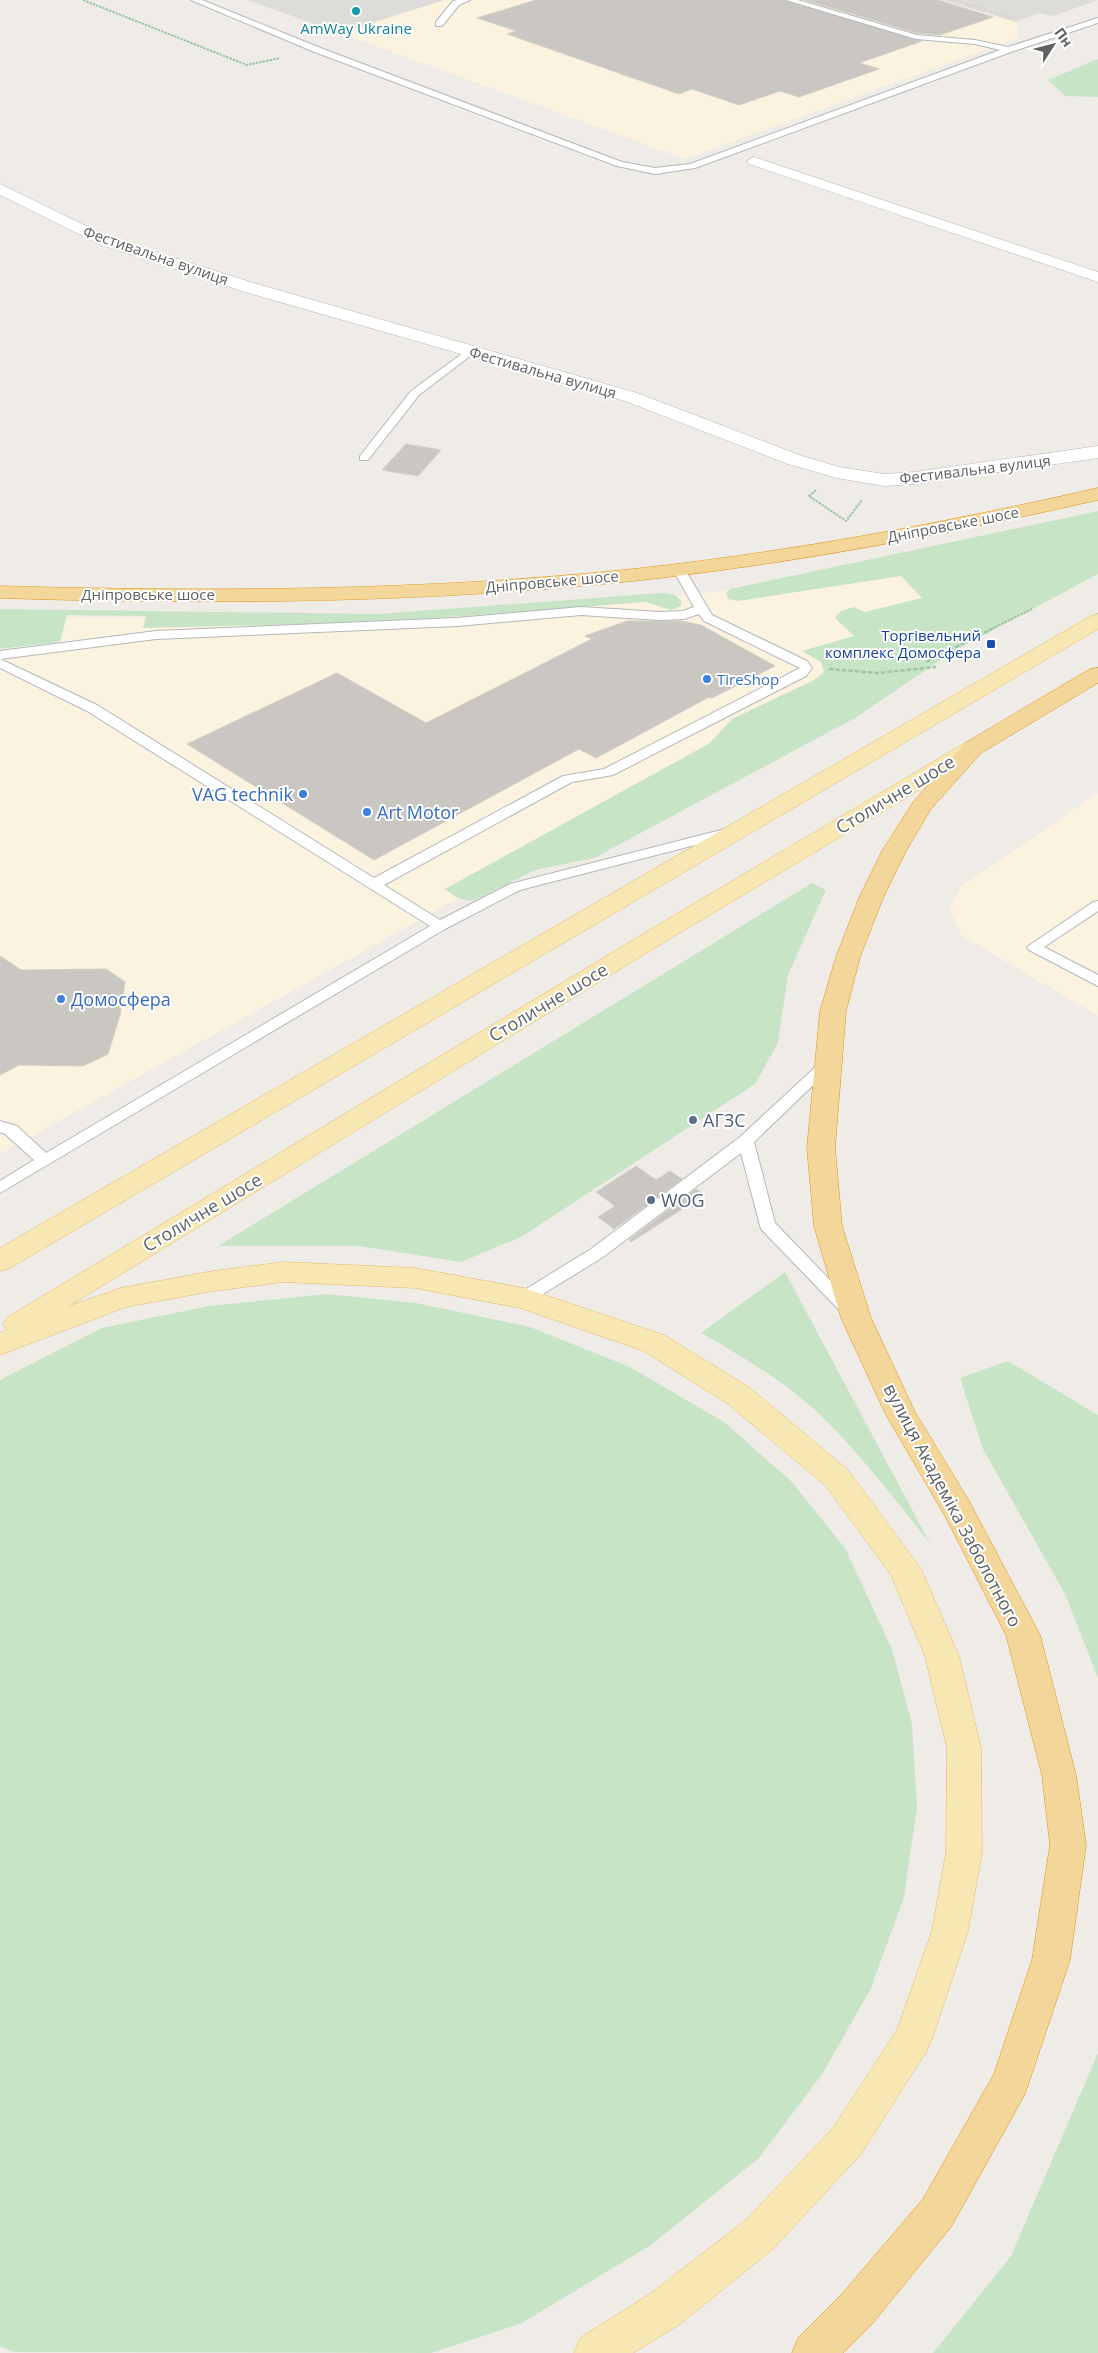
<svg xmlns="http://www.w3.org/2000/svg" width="1098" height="2353" font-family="'Open Sans',sans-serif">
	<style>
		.commercial { fill: #fbf2df }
		.industrial { fill: #dedcd9 }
		.green { fill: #c8e4c6 }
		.building { fill: #cac7c3; stroke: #d3cec5 }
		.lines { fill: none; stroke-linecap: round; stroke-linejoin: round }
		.lane-casing { stroke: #b4b7ba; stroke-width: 2 }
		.street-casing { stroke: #b4b7ba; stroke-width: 1 }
		.primary-casing { stroke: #e4b96a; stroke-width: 1 }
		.highway-casing { stroke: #df9216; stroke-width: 1 }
		.path-far1 { stroke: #9fc4a7; stroke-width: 2; stroke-dasharray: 2.5 1; stroke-linecap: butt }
		.path { stroke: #9fc4a7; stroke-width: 2.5; stroke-dasharray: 4.5 2; stroke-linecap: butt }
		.lane { fill: #fff; fill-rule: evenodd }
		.street { fill: #fff; fill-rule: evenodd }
		.primary { fill: #f7e7b3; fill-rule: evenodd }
		.highway { fill: #f3d699; fill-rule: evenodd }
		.rail { stroke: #b4b5b5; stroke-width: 2; stroke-dasharray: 0.5 3; stroke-linecap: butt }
		.culture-dot { fill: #0f9aa8; stroke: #fff; stroke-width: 2 }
		.transit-dot { fill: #1a4fb4; stroke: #fff; stroke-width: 2 }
		.shop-dot { fill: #3f7fe0; stroke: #fff; stroke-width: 2 }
		.service-dot { fill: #5c6f8a; stroke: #fff; stroke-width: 2 }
		.labels { text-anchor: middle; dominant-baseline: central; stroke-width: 4; stroke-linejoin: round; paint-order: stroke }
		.far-culture-label { font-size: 15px; fill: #0d838f; stroke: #fff }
		.far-street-label { font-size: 15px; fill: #5e6265; stroke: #fff }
		.far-transit-label { font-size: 15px; fill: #164399; stroke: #fff; text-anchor: end }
		.far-shop-label { font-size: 15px; fill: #366cbe; stroke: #fff; text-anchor: start }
		.shop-label { font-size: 18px; fill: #366cbe; stroke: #fff; text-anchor: start }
		.street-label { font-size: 18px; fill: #5e6265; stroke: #fff }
		.service-label { font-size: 18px; fill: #4e5e75; stroke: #fff; text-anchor: start }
	</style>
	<rect width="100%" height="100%" fill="#efece7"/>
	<!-- commercial -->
	<path class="commercial" d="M445,0H942L1016,22L1018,38L685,159L340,33Z
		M907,571L984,625L744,739L0,1154V616L231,619L396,616L656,598Z
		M1098,793V1016L961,935L950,910L961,886Z"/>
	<!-- industrial -->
	<path class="industrial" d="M247,0H444L340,33Z
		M942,0H1098L1053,16L1039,13L1016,22Z"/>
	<!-- green -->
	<path class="green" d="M1098,59V97L1065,96L1048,80Z
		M1098,511V574L954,651L855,718L594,858L535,870L475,900C463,901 455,898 445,889L710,743L732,719L814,680L824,672L821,662L802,651L854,636L835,618L841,611L854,607L865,612L922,598L901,576L738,601L729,599L726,594L730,589Z
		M662,593L675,595L681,600V606L671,610L645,602L389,622L143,628L146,616L67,615L60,642L0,649V609L378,614Z
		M812,883L826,890L788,975L778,1043L755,1084L521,1237L461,1262L359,1246H218Z
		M785,1272L931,1545C895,1499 859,1452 817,1412C783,1380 741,1356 701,1333Z
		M326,1294L416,1303L530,1327L630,1367L724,1422L791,1481L845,1548L892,1649L912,1724L917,1807L904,1897L871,1988L823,2073L759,2158L651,2245L522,2323L431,2353L14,2352L0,2346V1380L102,1328L209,1306Z
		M1008,1361L1098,1415V1678L1065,1594L983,1449L960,1378Z
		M1098,2053V2353H933L1011,2256Z"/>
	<!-- building -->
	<path class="building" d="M536,0H784L922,41L859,63L879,69L799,97L780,91L739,105L692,89L679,94L507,34L517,31L477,18Z
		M805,0H938L993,17L940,35L917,33Z
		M406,444L441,450L418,476L382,470Z
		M627,621H681L701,625L775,666L712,698L709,697L596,758L579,749L374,860L187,744L337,673L426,723L592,639L585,636Z
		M0,956L21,970L106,969L125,982L120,1015L108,1054L83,1066L19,1065L0,1075Z
		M636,1166L656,1180L670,1171L682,1179L614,1229L598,1217L615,1206L596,1192Z
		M696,1189L704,1195L631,1242L629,1240Z"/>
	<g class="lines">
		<defs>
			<path id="lane" d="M191,0H202L318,47L622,162L655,168L690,164L1000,50L975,44L916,39L786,0H798L917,35L975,40L1008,47L1098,18V23L1011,52L695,168L655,174L617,166L312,51Z
				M458,0H470L459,5L442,26H436V22L453,1Z
				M470,348L474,349V353L419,395L368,460H360V456L411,391Z
				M678,564L684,568L712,615L807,661L812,668L806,676L613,775L572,782L384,885L440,920L510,884L729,828L734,829L736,832L734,835L520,890L445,929L0,1193V1181L34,1160L5,1134L0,1132V1121L17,1126L46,1153L430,926L87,711L0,668V659L97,705L374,878L563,776L604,769L800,668L704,621L699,614L684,619L660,620L581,615L457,626L156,639L0,659V651L156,631L457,618L581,607L660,612L683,611L694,607L672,568Z
				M1098,901V911L1044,947L1098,975V986L1029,950L1027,947L1093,902Z
				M828,1058L833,1060L836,1063L833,1066L754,1142L775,1223L855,1306L858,1310L855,1314L849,1316L843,1314L761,1229L741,1153L603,1257L530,1302L524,1304L518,1302L515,1298L518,1294L591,1249L740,1137L823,1060Z"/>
			<path id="street" d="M754,157L1098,272V282L749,164L747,161Z
				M0,184L111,238L257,284L637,393L802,456L839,467L884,474L915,472L1098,446V458L915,484L884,486L837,478L788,464L625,401L245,292L99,244L0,195Z"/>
			<path id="primary" d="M1098,614V629L10,1268L0,1271V1248L1091,616Z
				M973,741L981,743L984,748L981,753L671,938L69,1306L121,1288L213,1271L284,1262L415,1268L524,1288L664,1335L750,1388L848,1470L921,1569L959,1656L981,1748L982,1852L968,1931L932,2039L926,2052L861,2154L774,2248L680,2324L633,2353H574L580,2338L650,2294L746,2220L833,2128L897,2030L932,1931L946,1852L947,1748L925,1656L891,1575L826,1486L728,1404L644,1351L520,1308L415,1288L284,1282L213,1291L126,1307L0,1355V1333L7,1330L3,1324L8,1317L653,928L965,743Z"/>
			<path id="highway" d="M1098,488V500C944,535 790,564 633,581C423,603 211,605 0,598V586C211,592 423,591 633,569C790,552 944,523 1098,488Z
				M1098,668V683L981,753L931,809L906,851L883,898L860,957L846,1011L835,1148L842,1226L871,1318L915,1412L969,1501L1040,1635L1076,1775L1086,1845L1070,1960L1025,2094L951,2227L872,2324L843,2353H792L798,2338L842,2294L923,2199L994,2074L1032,1960L1050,1845L1042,1775L1006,1635L945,1516L886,1415L841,1318L814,1226L807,1148L820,1011L836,957L859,898L882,851L914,801L965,743L1090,669Z"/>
		</defs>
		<!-- lane casing -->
		<use href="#lane" class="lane-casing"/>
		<!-- street casing -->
		<use href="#street" class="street-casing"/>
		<!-- primary casing -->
		<use href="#primary" class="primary-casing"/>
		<!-- highway casing -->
		<use href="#highway" class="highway-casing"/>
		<!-- path-far1 -->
		<path class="path-far1" d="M83,0L247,65L280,58
			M816,490L809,496L846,521L862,500
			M989,630L1032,609"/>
		<!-- path -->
		<path class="path" d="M926,662L992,629
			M829,669L878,673L936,667"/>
		<!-- lane -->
		<use href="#lane" class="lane"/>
		<!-- street -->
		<use href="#street" class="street"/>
		<!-- primary -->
		<use href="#primary" class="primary"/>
		<!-- highway -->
		<use href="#highway" class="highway"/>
		<!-- rail -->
		<path class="rail" d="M954,0L1014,18"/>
	</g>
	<!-- markers -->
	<circle class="culture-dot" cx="356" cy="11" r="5"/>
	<rect class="transit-dot" x="986" y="639" width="10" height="10" rx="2.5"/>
	<g class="shop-dot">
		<circle cx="707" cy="679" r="5"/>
		<circle cx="303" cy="794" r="5"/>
		<circle cx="367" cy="812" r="5"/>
		<circle cx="61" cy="999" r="5"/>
	</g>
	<g class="service-dot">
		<circle cx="693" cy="1120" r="5"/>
		<circle cx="651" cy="1200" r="5"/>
	</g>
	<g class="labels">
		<!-- far-culture labels -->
		<g class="far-culture-label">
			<text x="356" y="28">AmWay Ukraine</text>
		</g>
		<!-- far-street labels -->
		<g class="far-street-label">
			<text transform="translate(156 255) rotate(19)">Фестивальна вулиця</text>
			<text transform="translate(543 372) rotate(16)">Фестивальна вулиця</text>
			<text transform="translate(975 469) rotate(-7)">Фестивальна вулиця</text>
			<text transform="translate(953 524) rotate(-11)">Дніпровське шосе</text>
			<text transform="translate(552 581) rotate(-5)">Дніпровське шосе</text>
			<text x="148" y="594">Дніпровське шосе</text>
		</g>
		<!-- far-transit labels -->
		<g class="far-transit-label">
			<text x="981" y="635">Торгівельний<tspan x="981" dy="17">комплекс Домосфера</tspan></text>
		</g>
		<!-- far-shop labels -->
		<g class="far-shop-label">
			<text x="717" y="679">TireShop</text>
		</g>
		<!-- shop labels -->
		<g class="shop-label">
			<text x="293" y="794" text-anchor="end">VAG technik</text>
			<text x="377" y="812">Art Motor</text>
			<text x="71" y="999">Домосфера</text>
		</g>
		<!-- street labels -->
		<g class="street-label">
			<text transform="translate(895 794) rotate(-31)">Столичне шосе</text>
			<text transform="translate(548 1002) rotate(-31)">Столичне шосе</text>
			<text transform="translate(202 1212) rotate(-31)">Столичне шосе</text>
			<text transform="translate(953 1505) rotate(62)">вулиця Академіка Заболотного</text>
		</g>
		<!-- service labels -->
		<g class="service-label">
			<text x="703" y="1120">АГЗС</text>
			<text x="661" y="1200">WOG</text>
		</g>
	</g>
	<!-- north arrow -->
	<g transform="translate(1053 45) rotate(54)" stroke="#ffffff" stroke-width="4" paint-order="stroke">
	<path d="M0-4L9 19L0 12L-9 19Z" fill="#5e6265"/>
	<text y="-8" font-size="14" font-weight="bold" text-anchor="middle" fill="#5e6265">Пн</text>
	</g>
</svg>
